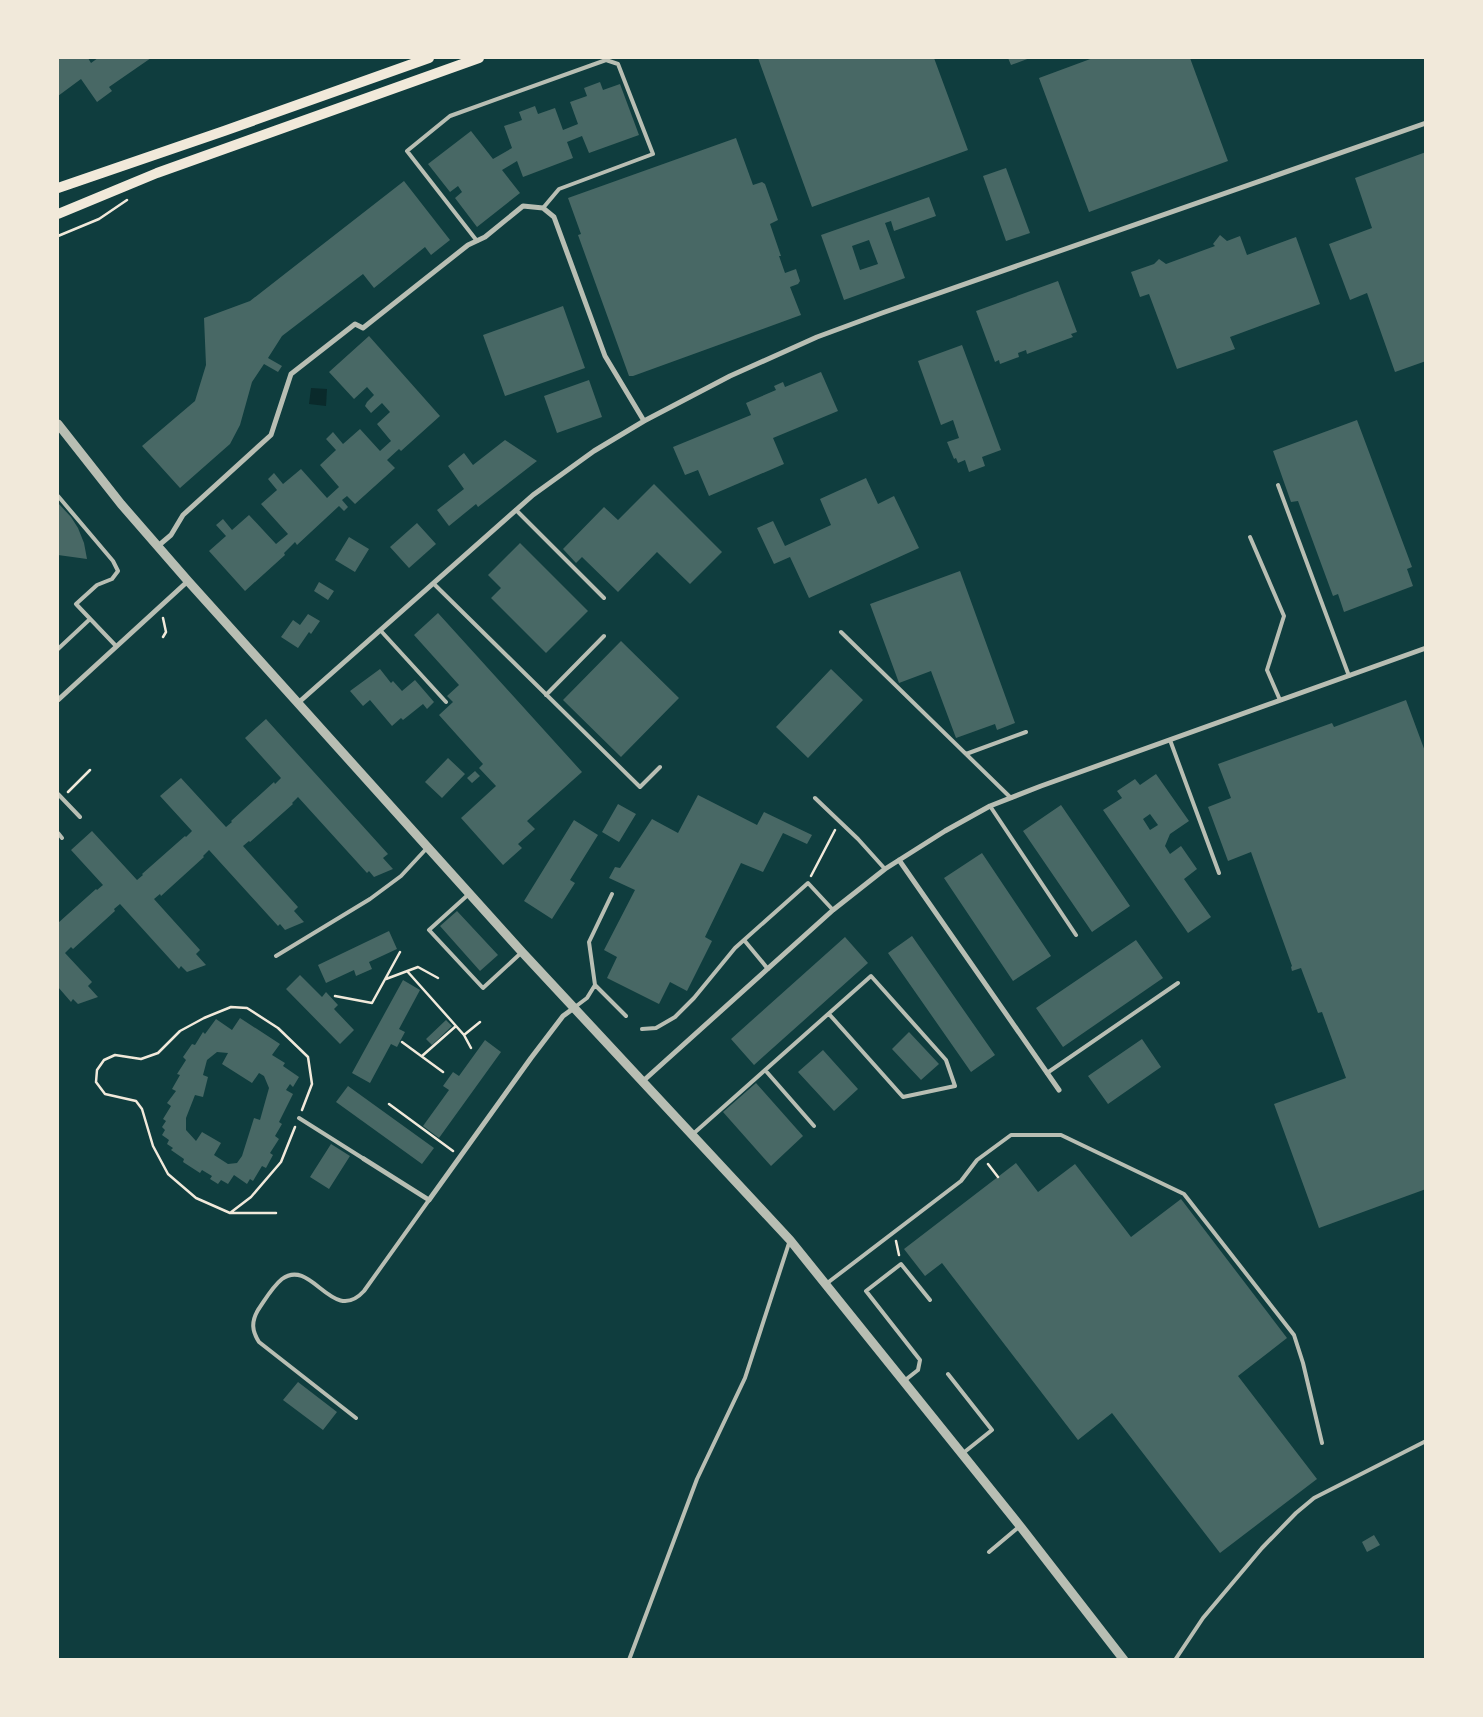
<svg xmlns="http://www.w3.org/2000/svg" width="1483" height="1717" font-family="'Source Sans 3',sans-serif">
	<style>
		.water { fill: #0a2a2b }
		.building { fill: #486865; fill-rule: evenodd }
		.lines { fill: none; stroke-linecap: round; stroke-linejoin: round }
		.path { stroke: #f1e9da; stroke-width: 2.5 }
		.service { stroke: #b8beb3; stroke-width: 4 }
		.minor { stroke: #b8beb3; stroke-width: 5 }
		.tertiary { stroke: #b8beb3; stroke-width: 9 }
		.secondary { stroke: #f1e9da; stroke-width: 10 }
	</style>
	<rect width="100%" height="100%" fill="#0f3d3e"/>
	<!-- water -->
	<path class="water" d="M311,388L327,389L326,406L309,404Z"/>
	<!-- building -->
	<path class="building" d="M61,58H88L91,63L98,58H151L109,87L112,91L97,102L81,79L58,96V60Z
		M758,58H934L968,150L812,207Z
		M1008,58H1030L1011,65Z
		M1093,58H1190L1228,161L1089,212L1039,78Z
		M600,82L603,90L620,84L639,135L589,153L582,136L567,142L573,158L523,177L517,161L502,170L520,193L477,227L455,198L462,192L458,186L450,192L428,164L471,131L493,159L512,148L504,126L522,120L519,112L535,106L538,114L555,108L563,130L578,124L570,102L587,96L584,88Z
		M736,138L753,185L762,182L765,184L778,220L770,224L781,256H779L785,273L796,269L800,281L798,284L790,287L801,315L633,376H629L578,235L581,234L568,198Z
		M1426,152V361L1395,372L1367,293L1350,300L1329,244L1372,228L1355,178Z
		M1006,168L1030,233L1006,241L983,176Z
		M404,181L450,240L431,255L425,247L374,288L363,274L282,336L268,358L282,366L278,372L264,364L252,382L240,425L230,444L180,488L142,446L195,401L206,365L204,318L250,301Z
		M929,197L936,216L894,231L891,221L885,223L905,278L844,300L821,235ZM869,240L878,264L860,270L852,246Z
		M1220,235L1227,241L1240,236L1247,255L1296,237L1320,304L1230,337L1235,349L1177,369L1149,294L1140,297L1131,272L1154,264L1159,259L1166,264L1215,246L1213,244Z
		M1058,281L1077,332L1071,334L1073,337L1027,354L1026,350L1018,353L1019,357L1000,364L999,360L995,362L976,311Z
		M563,306L585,368L505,396L483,335Z
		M369,336L440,416L401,451L399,449L387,460L395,468L355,504L347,496L342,500L348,507L344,511L339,506L297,545L295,542L284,553L285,555L245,591L209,551L226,536L216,525L223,519L232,530L249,515L276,544L288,534L261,504L277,490L268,479L274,473L283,484L301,469L327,498L339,487L320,465L336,450L326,439L333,432L343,444L360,429L380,451L391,441L377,424L390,412L382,403L371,413L365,406L367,402L374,395L367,387L354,399L329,372Z
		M962,345L1001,450L982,457L985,466L969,472L965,460L958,463L956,458L954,459L947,442L959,438L953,420L941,425L918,361Z
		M821,372L838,411L773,438L784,464L709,496L698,470L685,475L673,447L751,415L746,403L776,390L774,386L783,382L785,387Z
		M589,380L602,417L557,433L544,396Z
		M1357,420L1412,567L1407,569L1413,586L1344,612L1338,594L1333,596L1298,501L1291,502L1273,451Z
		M505,440L537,461L478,507L476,504L449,526L437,510L464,489L448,466L464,453L473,465Z
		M866,478L878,504L894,496L919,548L809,598L790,557L774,564L757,528L773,521L785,546L831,525L820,499Z
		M654,484L722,552L690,584L657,552L618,592L582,557L576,563L563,549L604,507L618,520Z
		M58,503L71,517L78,528L84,543L87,559L58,555Z
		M417,523L436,544L409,568L390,547Z
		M349,537L369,549L355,572L335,560Z
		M520,543L588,611L546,653L491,598L501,588L488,575Z
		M960,571L1015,723L997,730L995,724L956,738L931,671L899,683L870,604Z
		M319,582L334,591L328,600L314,591Z
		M438,613L582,772L527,821L535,829L518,844L522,848L503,865L461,818L496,786L479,768L483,764L439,715L453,702L447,696L459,685L414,635Z
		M308,614L320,621L311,634L309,632L298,648L281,637L293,620L300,625Z
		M621,641L679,698L621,757L563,700Z
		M380,669L391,683L393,681L402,691L415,680L434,702L427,709L423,704L403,720L401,718L392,726L370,700L363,706L350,691Z
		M831,669L863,700L808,758L776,727Z
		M1406,700L1426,754V1189L1319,1228L1274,1104L1346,1078L1322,1012L1318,1013L1301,968L1292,971L1291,967L1292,966L1251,852L1228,861L1208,807L1231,798L1218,764L1332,723L1334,727Z
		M266,719L388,854L383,858L393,869L374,877L369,871L367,873L298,797L292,803L293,804L250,842L249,841L243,846L298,907L294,911L304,922L285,930L280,924L278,926L209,850L203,856L204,857L161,896L160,894L154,899L200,950L196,954L206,965L187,972L181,966L179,969L120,904L114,909L115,911L73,949L71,947L65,953L92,982L88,986L98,997L78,1004L73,999L71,1002L58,987V923L96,889L97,890L103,885L71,850L92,831L137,880L143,875L142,874L185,836L186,837L192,831L160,796L181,778L226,827L232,822L231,821L274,782L275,784L281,778L245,738Z
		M448,758L465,774L442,798L425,782Z
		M475,771L480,776L472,783L467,778Z
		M1156,774L1189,821L1170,834L1165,846L1170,854L1181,846L1197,869L1184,879L1211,917L1188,933L1103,810L1122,798L1117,791L1135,779L1140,785ZM1150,814L1158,825L1150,830L1143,819Z
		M698,795L757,825L764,812L812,835L807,844L783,833L763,872L741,863L705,937L712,941L687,991L670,982L659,1004L607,978L617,957L604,950L635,890L609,878L615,867L620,868L652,819L678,833Z
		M618,804L636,814L619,842L602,832Z
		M1061,805L1130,906L1092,932L1023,831Z
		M574,820L598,835L570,880L575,883L552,919L524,901Z
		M982,853L1051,956L1013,981L944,878Z
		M457,911L498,955L480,971L440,926Z
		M389,931L397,949L369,962L372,969L356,976L354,970L326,983L318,965Z
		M912,936L995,1055L971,1072L888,953Z
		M845,937L868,963L754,1065L731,1039Z
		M1136,940L1163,978L1063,1047L1036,1008Z
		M300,975L322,997L326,992L338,1005L334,1009L354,1030L340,1044L286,989Z
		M403,980L420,990L399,1029L405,1032L397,1047L391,1044L370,1083L352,1073Z
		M240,1018L280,1044L272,1055L285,1063L283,1066L299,1077L293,1087L290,1084L286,1090L293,1094L279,1122L282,1124L275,1136L279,1139L270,1153L273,1155L266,1168L262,1166L253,1181L250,1179L247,1184L234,1175L228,1184L221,1180L218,1184L210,1179L212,1176L202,1170L200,1173L183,1162L184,1159L171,1150L173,1148L167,1144L169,1140L162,1135L165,1130L162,1127L166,1121L163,1119L171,1106L167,1103L176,1091L172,1089L180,1075L177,1074L186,1060L183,1057L192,1044L195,1045L203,1032L205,1034L216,1019L232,1030ZM217,1052L228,1053L222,1064L252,1083L259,1073L264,1076L269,1088L260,1120L254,1118L242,1156L237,1163L228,1164L214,1155L221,1143L202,1132L196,1141L186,1130V1118L195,1095L203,1097L208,1077L203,1075L207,1060Z
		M446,1020L452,1026L432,1045L426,1039Z
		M909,1032L939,1064L921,1080L892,1049Z
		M1142,1039L1161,1067L1108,1104L1088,1076Z
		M485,1040L501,1052L439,1138L423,1126L449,1090L443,1086L453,1072L459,1076Z
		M823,1050L858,1089L834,1111L798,1072Z
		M756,1083L803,1136L771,1166L723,1112Z
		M348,1086L434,1148L422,1164L336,1102Z
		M331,1144L350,1156L329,1189L310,1177Z
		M1016,1163L1038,1192L1075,1164L1131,1237L1181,1199L1287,1338L1238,1376L1317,1479L1220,1553L1112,1413L1078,1440L942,1263L925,1276L904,1249Z
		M298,1382L337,1412L323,1430L283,1400Z
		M1374,1535L1380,1545L1367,1552L1362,1542Z"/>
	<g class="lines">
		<!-- path -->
		<path class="path" d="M58,236L99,219L127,200
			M163,637L166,632L163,618
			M68,792L90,770
			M811,876L835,830
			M407,971L456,1026
			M386,979L418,967L438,978
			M335,996L372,1003L400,952
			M402,1042L443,1072
			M471,1048L464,1035L480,1022
			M422,1056L456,1026L464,1035
			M389,1104L453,1151
			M988,1164L998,1177
			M230,1213L251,1197L281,1162L295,1127
			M276,1213H230L196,1198L168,1174L153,1146L142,1109L136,1101L105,1094L96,1082L97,1070L104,1060L115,1055L141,1059L158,1053L180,1031L204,1018L231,1007L247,1008L278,1028L308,1057L312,1084L302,1110
			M896,1241L899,1255"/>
		<!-- service -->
		<path class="service" d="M477,241L407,151L450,116L606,60L618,64L653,154L559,189L543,208
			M1278,485L1349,676
			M58,496L113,561L118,571L112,579L97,585L76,604L116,646
			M516,510L604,598
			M1250,537L1284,616L1267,670L1280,700
			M434,584L640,787L660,767
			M381,631L446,702
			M841,632L1011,798
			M58,649L90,619
			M546,695L604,636
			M1170,740L1219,873
			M966,754L1026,732
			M58,794L80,817
			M815,798L858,839L885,869
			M990,806L1076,935
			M58,833L62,838
			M470,893L429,930L483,988L521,953
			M612,894L589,942L595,985L626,1016
			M744,940L768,969
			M276,956L370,899L401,876L427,848
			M575,1007L587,998L595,985
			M642,1029L656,1028L675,1017L694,998L735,948L808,883L833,910
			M765,1070L814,1126
			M1047,1073L1178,983
			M299,1118L364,1159
			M693,1134L871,976L946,1060L955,1086L903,1097L829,1014
			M826,1284L961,1181L977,1160L1011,1135H1061L1184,1194L1294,1335L1303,1363L1322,1443
			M948,1374L992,1430L962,1454
			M904,1381L918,1370L920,1360L866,1291L901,1264L930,1300
			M356,1418L259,1342C252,1331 251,1322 258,1310C265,1300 272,1287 282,1279C312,1257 332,1326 364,1291L429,1200
			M989,1552L1020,1526
			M629,1660L697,1479L745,1378L790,1240
			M1175,1660L1203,1618L1262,1548L1296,1513L1314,1498L1426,1441"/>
		<!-- minor -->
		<path class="minor" d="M158,546L171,535L183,515L271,435L291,374L355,324L363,328L468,245L485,237L523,206L543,208L554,217L605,356L644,421
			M58,700L188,581
			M298,703L533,495L594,451L644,421L730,376L817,337L882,313L1426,123
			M899,860L1059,1090
			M642,1082L833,910L885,869L945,831L990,806L1041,786L1426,648
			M364,1159L429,1200L531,1058L563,1016L574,1008"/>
		<!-- tertiary -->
		<path class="tertiary" d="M58,424L121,504L188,581L522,952L790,1240L1020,1526L1124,1660"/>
		<!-- secondary -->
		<path class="secondary" d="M58,188L224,131L429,58
			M58,214L157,173L479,58"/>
	</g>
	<!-- border -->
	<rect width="1483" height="1717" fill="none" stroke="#f1e9da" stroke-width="118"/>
</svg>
